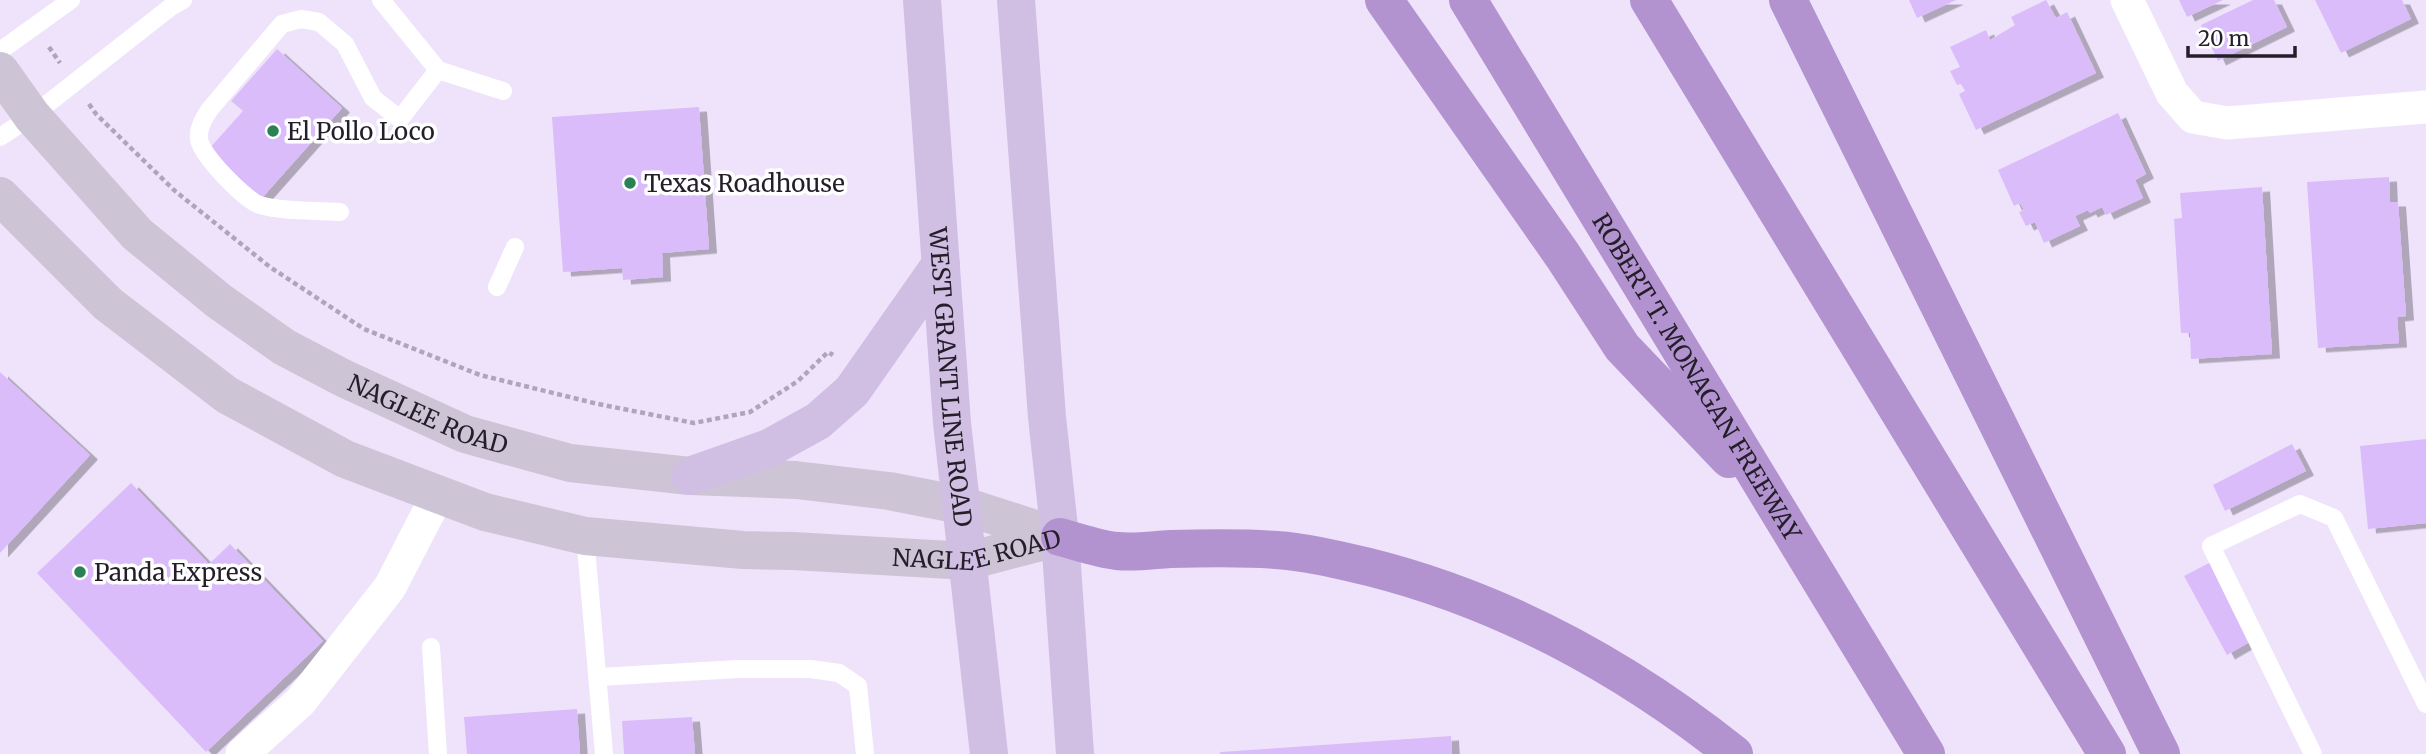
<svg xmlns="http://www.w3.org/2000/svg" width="2426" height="754" font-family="Merriweather,serif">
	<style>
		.building { fill: #dbbcfb; filter: url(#shadow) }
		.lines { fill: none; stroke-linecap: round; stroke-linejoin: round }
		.path { stroke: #afa5ba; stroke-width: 4.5; stroke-dasharray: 5 3.5; stroke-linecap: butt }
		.service { stroke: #fff; stroke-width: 18 }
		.minor { stroke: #fff; stroke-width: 33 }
		.secondary { stroke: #cdc5d6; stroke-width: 38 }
		.primary { stroke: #d1bee3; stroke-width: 38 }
		.motorway { stroke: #b293d0; stroke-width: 38 }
		.poi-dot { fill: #2a8155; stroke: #fff; stroke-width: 2.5 }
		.labels { text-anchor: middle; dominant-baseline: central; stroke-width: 7; stroke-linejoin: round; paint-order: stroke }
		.poi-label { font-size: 24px; fill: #241e2a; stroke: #fff; text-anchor: start }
		.street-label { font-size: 24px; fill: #241e2a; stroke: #fff }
	</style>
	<defs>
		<filter id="shadow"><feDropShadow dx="8" dy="4.5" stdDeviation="0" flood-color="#0004"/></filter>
	</defs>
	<rect width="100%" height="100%" fill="#efe3fc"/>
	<!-- building -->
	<path class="building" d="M1909,0H1956L1917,18Z
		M2046,0L2056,18L2067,12L2096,73L1976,130L1959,94L1965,91L1961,84L1957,85L1950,71L1960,67L1950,47L1986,30L1990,40L2015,25L2011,17Z
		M2179,0H2223L2187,17Z
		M2253,0H2274L2287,27L2218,61L2201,25Z
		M2315,0H2402L2411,19L2341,53Z
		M277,49L342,108L261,199L207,151L243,111L231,101Z
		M699,107L709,249L662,253L663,277L623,280L622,268L563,272L552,117Z
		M2118,113L2146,174L2135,180L2143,198L2106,215L2102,207L2090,213L2088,210L2075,216L2080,226L2044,243L2035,222L2026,226L2019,212L2024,210L2020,203L2014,206L1998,170Z
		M2389,177L2390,202H2398L2406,316L2397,317L2399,343L2318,348L2307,182Z
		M2262,187L2272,354L2191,359L2190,333H2181L2174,219L2182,218L2180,193Z
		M0,372L90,455L0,553Z
		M2426,439V523L2368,529L2360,446Z
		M2292,444L2306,471L2225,511L2213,485Z
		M131,483L209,564L230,544L323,641L206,752L37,573Z
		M2211,562L2253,640L2227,655L2184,576Z
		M577,709L580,754H467L464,717Z
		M692,717L695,754H624L622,721Z
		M1451,736L1452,754H1220V752Z"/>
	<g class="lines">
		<!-- path -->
		<path class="path" d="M49,47L60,63
			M89,104L96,114L175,191L270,267L364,329L480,375L598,404L694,423L750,412L798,381L828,352L833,355"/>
		<!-- service -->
		<path class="service" d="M381,0L438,70L503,91
			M0,51L71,0
			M0,137L32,116L172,6L183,0
			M340,212C316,210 282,212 260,205C245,200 200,154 199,139C198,127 204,118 210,109L282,24L301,19L319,22L345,44L373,98L400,119L438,70
			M497,287L515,247
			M585,536L604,754
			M431,647L438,754
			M599,677L738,669H811L839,673L858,686L865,754
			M2313,754L2211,546L2300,504L2334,518L2426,704"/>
		<!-- minor -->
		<path class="minor" d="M2127,0L2172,93L2193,117L2227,123L2426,107
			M242,754L300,702L390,587L438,494"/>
		<!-- secondary -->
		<g class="secondary">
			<path id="s1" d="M0,71L32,116L137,234L219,301L284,347L343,378L465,434L570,463L690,476L796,480L889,491L961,505L1060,537"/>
			<path id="s2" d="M0,196L108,304L227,395L345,459L485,512L585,536L743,550L793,551L968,561L1060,537"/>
		</g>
		<!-- primary -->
		<g class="primary">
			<path id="s3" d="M922,0L952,423L989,754"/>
			<path d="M1016,0L1047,417L1060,537L1075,754"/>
			<path d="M690,476L769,448L818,421L852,391L941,264"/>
		</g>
		<!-- motorway -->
		<g class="motorway">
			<path d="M1384,0L1563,256L1622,347L1729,459"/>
			<path id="s4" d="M1468,0L1926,754"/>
			<path d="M1649,0L2107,754"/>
			<path d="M1788,0L2161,754"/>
			<path d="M1060,537C1079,542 1098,549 1117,551C1134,553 1153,550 1170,549C1205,548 1240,547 1276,550C1307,552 1339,560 1369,567C1504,601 1626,668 1734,754"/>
		</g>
	</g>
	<!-- markers -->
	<g class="poi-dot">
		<circle cx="273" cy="131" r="7"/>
		<circle cx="630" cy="183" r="7"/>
		<circle cx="80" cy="572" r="7"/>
	</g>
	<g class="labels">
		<!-- poi labels -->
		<g class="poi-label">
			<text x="287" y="131">El Pollo Loco</text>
			<text x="644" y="183">Texas Roadhouse</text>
			<text x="94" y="572">Panda Express</text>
		</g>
		<!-- street labels -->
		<g class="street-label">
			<text stroke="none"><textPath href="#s3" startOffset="378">WEST GRANT LINE ROAD</textPath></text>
			<text stroke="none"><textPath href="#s4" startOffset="441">ROBERT T. MONAGAN FREEWAY</textPath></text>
			<text stroke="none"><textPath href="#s1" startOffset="558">NAGLEE ROAD</textPath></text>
			<text stroke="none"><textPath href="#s2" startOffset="1083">NAGLEE ROAD</textPath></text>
		</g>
	</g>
	<!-- scale -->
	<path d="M2188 46v10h107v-10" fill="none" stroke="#241e2a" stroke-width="3.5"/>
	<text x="2198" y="46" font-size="21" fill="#241e2a" stroke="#ffffff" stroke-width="5" paint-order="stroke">20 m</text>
</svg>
